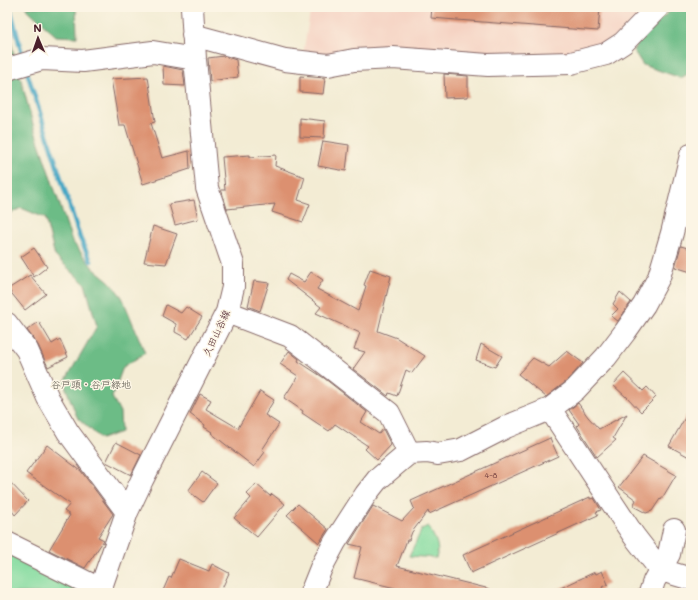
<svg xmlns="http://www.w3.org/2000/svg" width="698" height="600" font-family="Mali,'Klee One',sans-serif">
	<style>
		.built { fill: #f5d2c2 }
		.green { fill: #85dca0; stroke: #687e66 }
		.forest { fill: #6cbc86; stroke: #5b6e58 }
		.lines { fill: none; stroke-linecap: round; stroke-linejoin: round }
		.stream { stroke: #46a7c5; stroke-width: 4.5 }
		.building { fill: #dc9070 }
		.minor-casing { stroke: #856766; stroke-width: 24 }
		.minor { stroke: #fff; stroke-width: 22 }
		.labels { text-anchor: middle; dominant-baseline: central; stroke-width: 3; stroke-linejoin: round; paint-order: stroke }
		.number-label { font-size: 8px; fill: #6e3b3c }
		.street-label { font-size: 10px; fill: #4a1f2b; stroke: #fcf5e5 }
		.park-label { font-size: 10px; fill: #5c584e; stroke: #fcf5e5 }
	</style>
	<rect width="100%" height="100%" fill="#fcf5e5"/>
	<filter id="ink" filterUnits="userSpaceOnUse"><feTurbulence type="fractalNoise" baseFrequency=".025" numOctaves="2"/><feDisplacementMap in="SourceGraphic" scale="8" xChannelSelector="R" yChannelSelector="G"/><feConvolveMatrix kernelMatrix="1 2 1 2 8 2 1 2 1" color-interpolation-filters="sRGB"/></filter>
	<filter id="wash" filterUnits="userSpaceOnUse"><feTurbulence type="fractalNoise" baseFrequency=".012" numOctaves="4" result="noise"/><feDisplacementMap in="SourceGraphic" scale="16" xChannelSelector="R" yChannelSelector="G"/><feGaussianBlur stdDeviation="0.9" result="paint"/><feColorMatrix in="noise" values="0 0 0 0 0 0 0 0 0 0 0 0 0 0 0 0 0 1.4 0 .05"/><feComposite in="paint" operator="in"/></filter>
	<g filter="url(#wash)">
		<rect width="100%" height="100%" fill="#f3ecd4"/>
		<!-- built -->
		<path class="built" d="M311,7H649L617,36L597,46L569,54L321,55L303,54Z"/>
		<!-- green -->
		<path class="green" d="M428,526C434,538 441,545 436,558L409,556L422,529Z
			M7,552L85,593H7Z"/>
		<!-- forest -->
		<path class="forest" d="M25,7H76L77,37L56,36Z
			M675,7H691V72L681,78L643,65L633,50L650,28Z
			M7,28L34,128L72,241L93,268L109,281L122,297L145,353L123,367L112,397L120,412L121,432L101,439L77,417L64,383L97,326L85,284L55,256L45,218L21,208L7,215Z"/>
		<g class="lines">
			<!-- stream -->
			<path class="stream" d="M10,7L23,58
				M26,69L80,238L91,261"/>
		</g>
		<g id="blocks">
			<!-- building -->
			<path class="building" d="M432,7H600L598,31L431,18Z
				M224,56L236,60L238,77L210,81L208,58Z
				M163,66L183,70L185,86L164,85Z
				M444,74L468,76V97L445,98Z
				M300,76L325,78L323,94L300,92Z
				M148,77L155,122L151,123L162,158L189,151L190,169L143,184L125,125H119L111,79Z
				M300,118L325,121L324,138L300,137Z
				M323,141L349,145L346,171L318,166Z
				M250,155V157L276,155L275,166L305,177L298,200L310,204L303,222L272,212L275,204L227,209L222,192L221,190H225L222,157Z
				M194,200L198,219L175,225L169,204Z
				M153,226L177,234L166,264L144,262Z
				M681,246L691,249V272L675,267Z
				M34,248L47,267L34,277L21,257Z
				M370,269L391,276L378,331L397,338L425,356L412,373L406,370L397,396L389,393L388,396L353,369L365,352L354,349L360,333L316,313L321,307L286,280L289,274L304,282L311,272L323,280L317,289L358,311L366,286L364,285Z
				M30,275L46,294L25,310L8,289Z
				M254,281L269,283L260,311L248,306Z
				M620,292L631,302L618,321L611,316L618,309L613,304Z
				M166,305L181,313L186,307L202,317L188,339L175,332L176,324L162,316Z
				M39,322L52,344L60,339L68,357L48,367L38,345L27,330Z
				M481,344L502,356L495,367L476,360Z
				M289,351L299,359L298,361L324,378L367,412L361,422L379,434L383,429L391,445L377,460L365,449L368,446L335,424L329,431L302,413L303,411L284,398L298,376L280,364Z
				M567,351L583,363L567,381L546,397L518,374L533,358L549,367Z
				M624,373L643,391L647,387L656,397L641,412L626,396V397L613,385Z
				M260,391L274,400L265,415L279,424L262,450L265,452L254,467L211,433L212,432L204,427L205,425L190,414L200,394L211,400L206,409L238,428Z
				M578,403L588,417L599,429L627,414L613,438L616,440L597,457L577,426L579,424L569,410Z
				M691,407V458L669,446Z
				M550,438L558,456L429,514L428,511L412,532L409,540H407L397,566L490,589L489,593H416L354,578L362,547L349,544L373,506L402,521L414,508L411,501Z
				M116,442L141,455L131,475L106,462Z
				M47,445L81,471L113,514L98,537L104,540L85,568L49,550L70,515L64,511L70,504L26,473Z
				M643,456L676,475L661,500L660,499L652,511L646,513L633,506L636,500L619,487Z
				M202,472L217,483L203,502L188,491Z
				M7,479L28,501L15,515L7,504Z
				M256,484L270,496L272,494L285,504L257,537L234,518L251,498L247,494Z
				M590,497V499L594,498L601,510L596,512L598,515L471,573L463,555Z
				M298,504L328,529L319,543L287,515Z
				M179,559L209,571L212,564L229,573L220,593H162L169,577L171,578Z
				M602,571L608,584L602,587L603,589L596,593H550L595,572L596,574Z"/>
		</g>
	</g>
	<g filter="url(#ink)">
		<use href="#blocks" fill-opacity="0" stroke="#856766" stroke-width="1"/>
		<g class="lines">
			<defs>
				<path id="minor" d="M193,35L285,60L328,65L354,60L393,58L488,65L571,63L606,54L623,43L658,7
					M7,70L11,68L42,59L83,61L153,52L195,59
					M227,312L290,336L389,413L409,453
					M7,324L27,350L48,398L68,432L127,512
					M550,409L634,536L655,563L671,573L691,579
					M7,543L100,589
					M99,593L127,512L142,480L227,312L233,287V264L207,188L195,59L192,7
					M311,593L321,568L335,542L366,494L377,480L409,453L427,452L438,454L461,450L506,427L550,409L575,390L606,357L625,332L644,305L659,277L672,233L691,155
					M650,593L654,581L669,554L674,530"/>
			</defs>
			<!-- minor casing -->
			<use href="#minor" class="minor-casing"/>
			<!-- minor -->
			<use href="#minor" class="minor"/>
		</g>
	</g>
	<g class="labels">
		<!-- number labels -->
		<g class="number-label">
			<text x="491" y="475">4-8</text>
		</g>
		<!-- street labels -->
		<g class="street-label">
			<text transform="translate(216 333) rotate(-65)">久田山谷線</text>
		</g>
		<!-- park labels -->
		<g class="park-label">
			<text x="91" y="384">谷戸頭・谷戸緑地</text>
		</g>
	</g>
	<!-- margin -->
	<rect width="698" height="600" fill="none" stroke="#fcf5e5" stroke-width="24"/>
	<!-- north arrow -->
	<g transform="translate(38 38) rotate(358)" stroke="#fcf5e5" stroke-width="3" paint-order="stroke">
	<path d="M0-3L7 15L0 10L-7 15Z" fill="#4a1f2b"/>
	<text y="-6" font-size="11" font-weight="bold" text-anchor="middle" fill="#4a1f2b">N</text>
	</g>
</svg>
